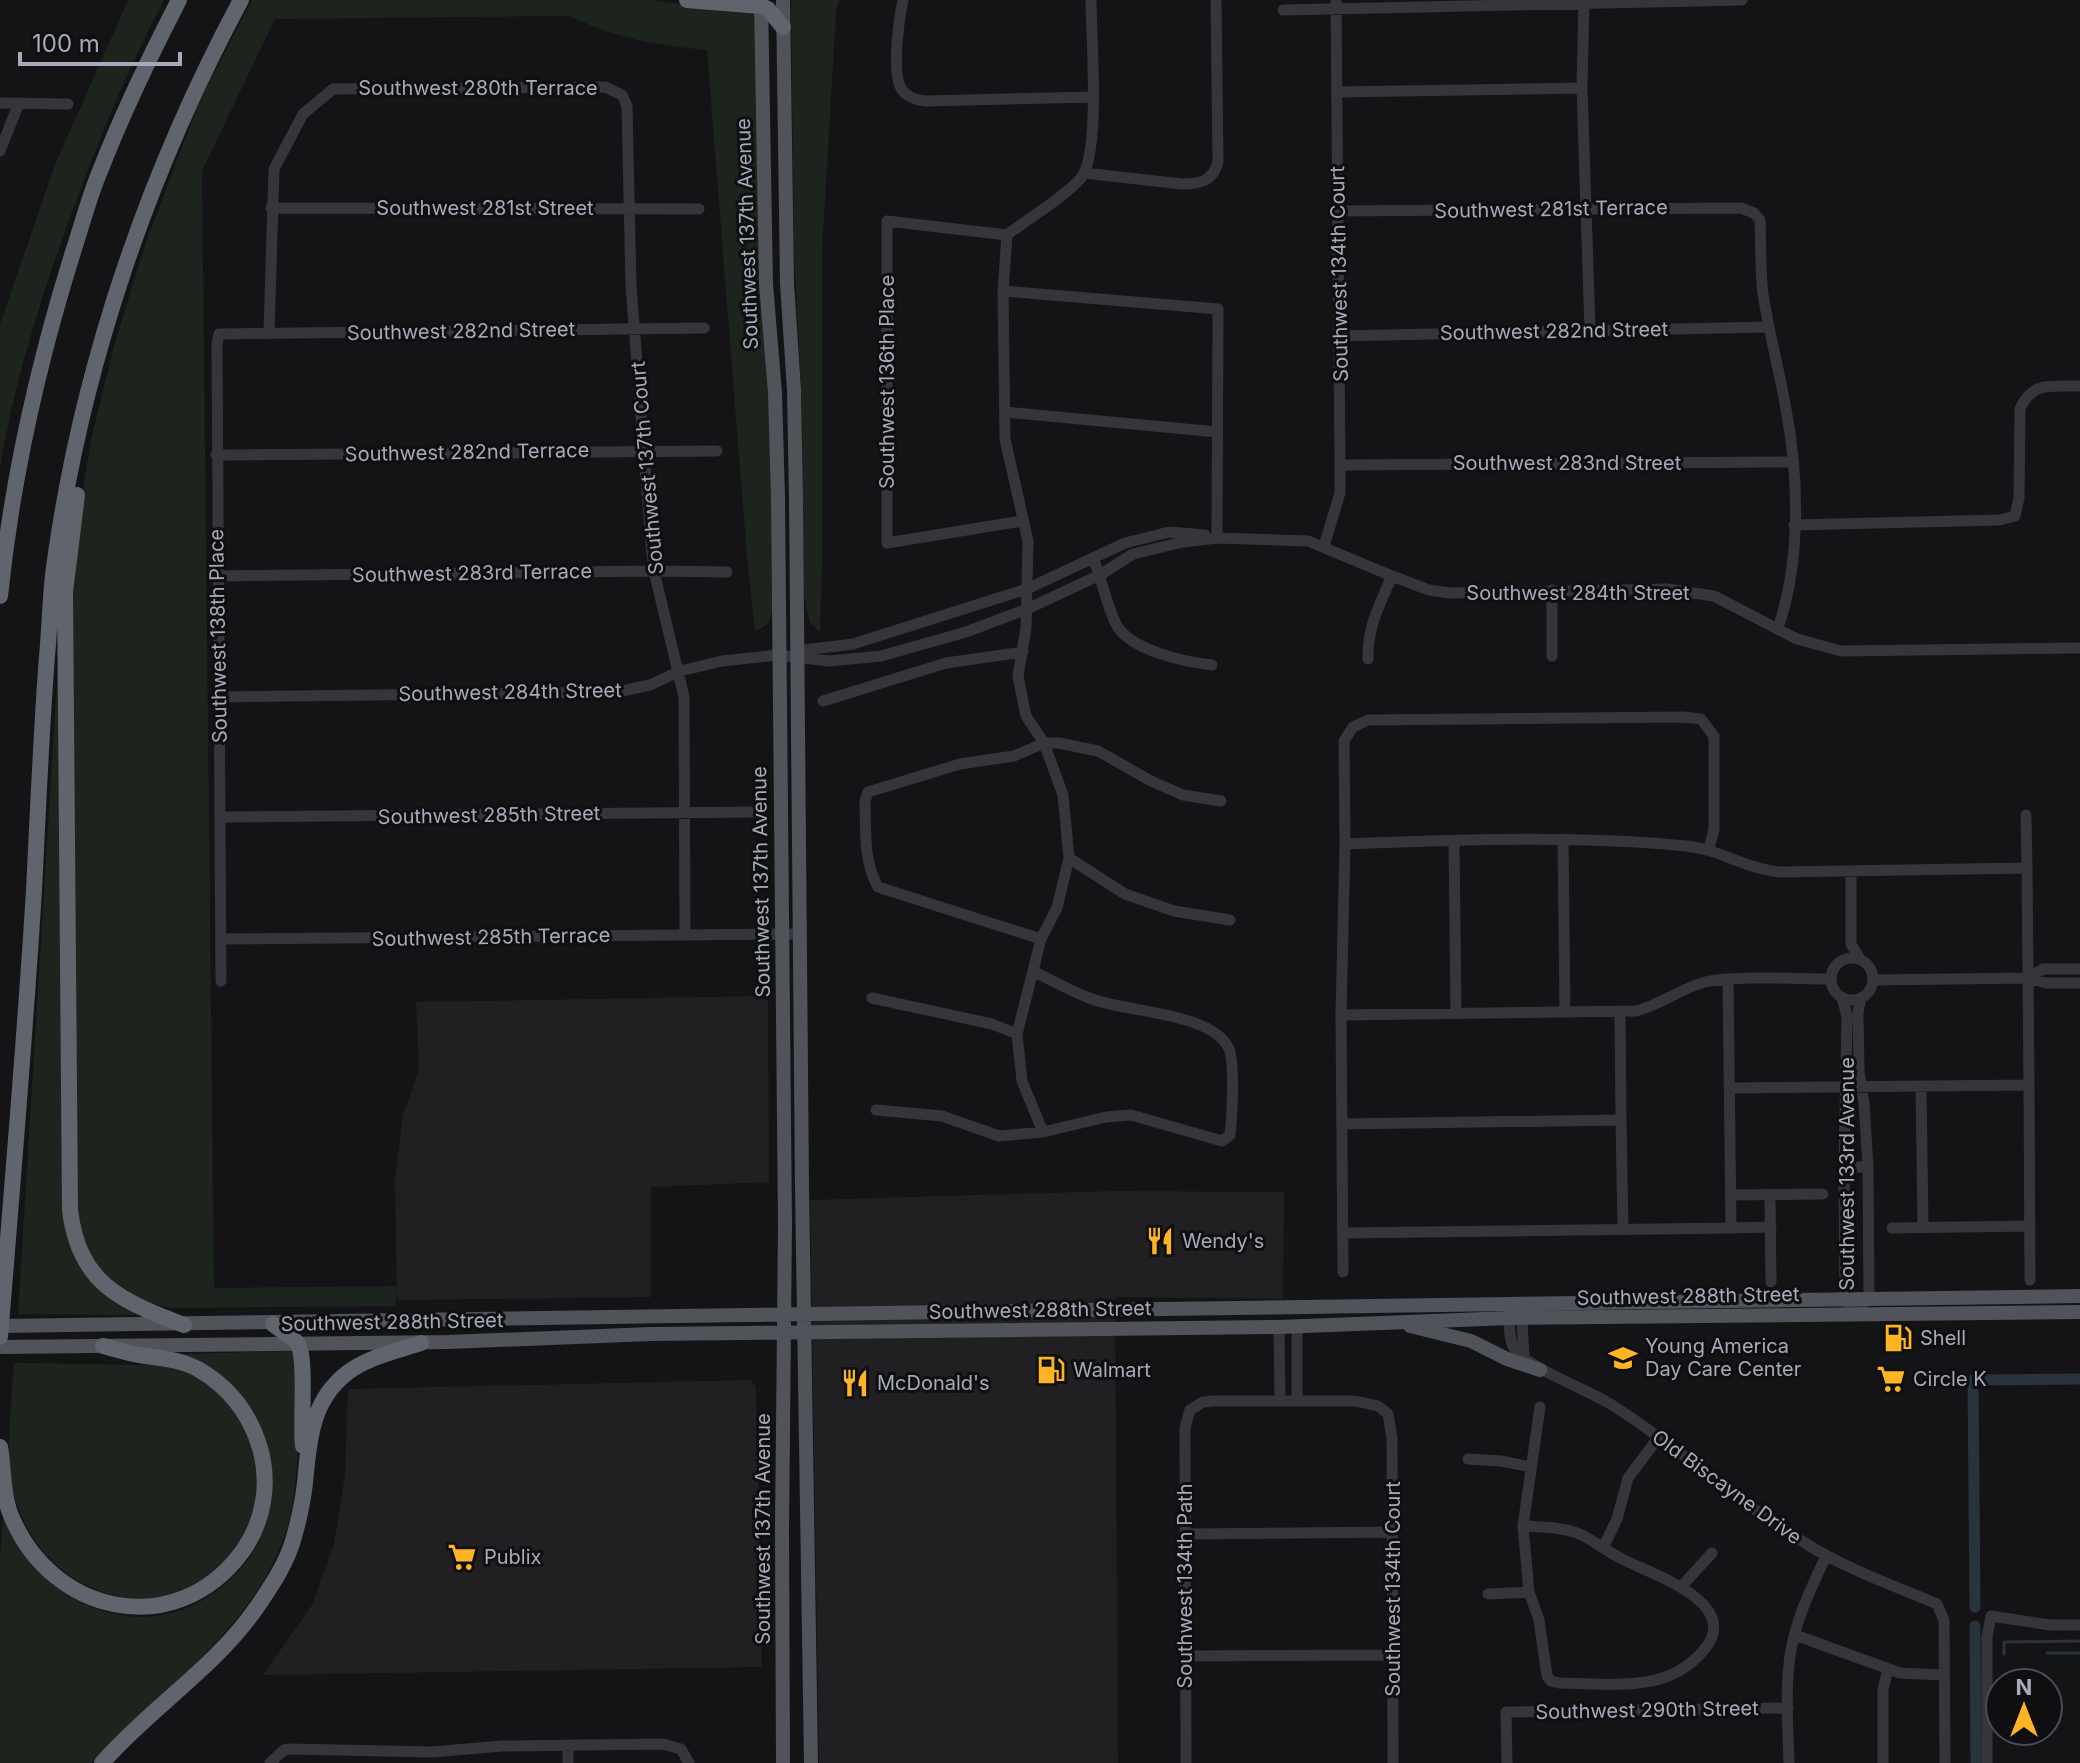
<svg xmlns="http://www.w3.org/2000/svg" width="2080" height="1763" font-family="Inter,sans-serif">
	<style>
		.built { fill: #202023 }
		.green { fill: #1c241d }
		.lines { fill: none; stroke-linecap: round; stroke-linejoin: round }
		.stream { stroke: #29333b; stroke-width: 3 }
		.canal { stroke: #29333b; stroke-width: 11 }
		.minor { stroke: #35363b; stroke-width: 11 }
		.major { stroke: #51535b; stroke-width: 14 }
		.highway { stroke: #60646d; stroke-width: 16 }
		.labels { text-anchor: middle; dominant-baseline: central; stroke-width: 6; stroke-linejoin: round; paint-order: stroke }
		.street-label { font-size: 20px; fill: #a5abb8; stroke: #0f0f11 }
		.poi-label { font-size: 20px; fill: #a5abb8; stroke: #0f0f11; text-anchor: start }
	</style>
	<rect width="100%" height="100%" fill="#141416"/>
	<!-- built -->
	<path class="built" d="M768,996L769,1182L651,1187V1297L397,1300L395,1179L403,1115L419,1070L416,1002Z
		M1115,1191L1284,1192L1283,1299L1115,1297L1118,1763H819L810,1200Z
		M750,1380L756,1387L762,1667L263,1675L312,1605L334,1544L345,1475L348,1389Z"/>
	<!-- green -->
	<path class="green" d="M128,0H164C124,75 93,154 64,234C37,311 13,388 0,468V324L56,162Z
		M252,0H653L691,6L743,7L755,14L759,257L771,425L772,612L768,624L755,632L747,558L707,50C653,45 619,39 569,16L275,19L202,171L214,1288L397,1286L395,1306L173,1308C119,1299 90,1272 75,1218L71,600L84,482L91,440L114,346L146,242L200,100Z
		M791,0H839L836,13L822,251V563L820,632L810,623L804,596L802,405L794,253Z
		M59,648L66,1230L135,1315L18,1314Z
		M292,1351L295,1354C296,1405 302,1457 292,1507C271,1619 163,1685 91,1763H0V1557L3,1518C39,1606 149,1653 226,1583C240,1571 256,1552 261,1534C263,1527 261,1517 261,1510C262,1485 262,1461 262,1437L179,1354Z
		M14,1363C53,1363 91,1364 130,1365C144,1365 164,1362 178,1366C196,1372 225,1393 236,1409C240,1416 242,1424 245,1431C249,1440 255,1450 257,1459C263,1487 256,1517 241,1540C176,1642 38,1601 13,1490C4,1449 12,1404 14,1363Z"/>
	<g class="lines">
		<!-- stream -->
		<path class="stream" d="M2047,1653H2080
			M2004,1654V1642L2080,1641"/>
		<!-- canal -->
		<path class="canal" d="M1975,1607L1973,1380L2080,1379
			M1975,1626L1976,1763"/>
		<!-- minor -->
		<path class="minor" d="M903,0C899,19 891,74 902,90C908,98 916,100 925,101L1092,97
			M1584,0L1582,88L1590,329
			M1283,10L1742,0
			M1337,92L1582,88
			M0,103L68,104
			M0,151L19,103
			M1084,173L1182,184C1200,184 1213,181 1218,162L1216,0
			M271,208L699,209
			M1338,211L1741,208L1754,213L1760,220C1761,244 1760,269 1763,294C1769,332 1779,370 1786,409C1799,478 1801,562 1778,628
			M1007,235L1003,291L1005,439L1028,541L1026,628L1018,676L1026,716L1044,743L1063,795L1069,858L1057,908L1041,939L1017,1034L1022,1081L1043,1132
			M1007,235L887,221V543L1022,521
			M1007,235C1027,219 1065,197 1081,178C1101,152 1091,37 1091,0
			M1003,291L1218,309L1217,538
			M269,332L274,169L303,114L333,89L605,87L622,95L627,106L631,286L651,543L654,571L684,697L685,934
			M1339,336L1769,327
			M1005,412L1217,432
			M216,455L717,451
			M1340,465L1793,462
			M1794,525L2000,520L2015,516L2019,498L2020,409C2032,380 2053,387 2080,386
			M1324,546L1340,493V465L1336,0
			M1093,558C1102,579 1106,604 1116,624C1129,650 1185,662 1212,665
			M217,576L654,571L727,572
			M797,656L804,650L853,644L1027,589L1125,543L1169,532L1205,535
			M1552,656V590
			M1368,659C1367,627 1380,604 1392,576
			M219,697L617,692L650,685L680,671L722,661L778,655L829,661L881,656L966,632L1027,609L1100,575L1133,554L1183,542L1217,538L1308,541L1392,576L1429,590L1450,593L1667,589L1714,596L1797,639L1841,651L2080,648
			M823,701L946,663L1023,652
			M220,817L758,812
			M1563,839L1565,1012
			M1454,841L1456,1013
			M1345,844C1459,840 1573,835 1686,846C1719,849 1746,869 1780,872L2027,868L2026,815
			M1069,858L1125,894L1174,911L1230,920
			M2027,868L2029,1085
			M1851,871V944L1860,959
			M221,939L801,934
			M1041,939L878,887C863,860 866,830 865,801L868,792L960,764L1014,756L1044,743H1059L1098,751L1151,781L1183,795L1221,801
			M1831 979a21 21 0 1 1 42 0a21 21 0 1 1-42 0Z
			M2028,978L2043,969H2080
			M1728,980L1731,1228L1771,1227
			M1874,980L2028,978L2046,983H2080
			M221,981L217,344L219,334L704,328
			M872,998L992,1024L1017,1034
			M1842,998L1847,1016L1844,1167L1845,1299L1855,1314L1869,1298L1868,1167L1864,1103L1859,1071L1858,1012L1861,998
			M1620,1011L1621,1120
			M1341,1015L1636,1011C1661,1005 1681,988 1705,982C1737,975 1796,979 1830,979
			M1921,1086L1923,1228
			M1730,1088L2029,1085L2030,1280
			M876,1110L942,1116L999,1136L1043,1132L1106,1117L1131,1115L1222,1141L1230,1135C1232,1118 1235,1064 1229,1049C1214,1013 1128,1012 1095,1000C1074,993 1053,981 1033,971
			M1342,1124L1621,1120L1623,1229
			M1844,1167H1868
			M1731,1195L1823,1194
			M1770,1195L1771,1282
			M1892,1228L2030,1226
			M1343,1233L1731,1228
			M1343,1272L1341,1015L1345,844L1344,741L1353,727L1368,720L1683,717L1701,719L1714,736V829L1709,849
			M1521,1302L1524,1358
			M1509,1312C1510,1323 1508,1338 1514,1348C1525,1367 1589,1390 1612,1405C1679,1447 1737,1502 1805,1543C1846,1569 1892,1585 1937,1604L1944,1620L1945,1763
			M1279,1327L1280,1401
			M1297,1327V1401
			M1468,1459L1501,1461L1531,1467
			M1523,1526C1543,1527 1566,1527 1584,1536C1598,1544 1611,1554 1626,1561C1657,1576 1744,1605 1703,1651C1690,1666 1672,1677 1651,1681C1621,1687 1589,1683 1559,1683L1551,1681L1547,1676L1539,1620L1529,1592L1523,1526L1540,1407
			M1184,1534L1392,1532
			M1603,1548L1617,1519L1628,1478L1658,1438
			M1681,1587L1712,1553
			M1488,1594L1529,1592
			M1795,1635L1900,1673L1944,1675
			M1186,1656L1393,1655
			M568,1745V1763
			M270,1763L284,1750L290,1749L432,1752L502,1746L663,1744L681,1749L689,1763
			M1186,1763L1185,1428L1190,1410L1203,1402L1213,1401H1355L1378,1406L1388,1414L1392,1438L1393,1763
			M1507,1763L1506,1712L1788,1708
			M1789,1763C1788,1728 1785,1691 1790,1656C1795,1621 1811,1588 1826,1556
			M1883,1763V1689L1888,1669
			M1987,1763V1637L1991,1616L2050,1625H2080"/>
		<!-- major -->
		<path class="major" d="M761,0L766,284L775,393L778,498L785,1224L782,1531L783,1763
			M783,0L787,283L794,390L796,500L802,1187L811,1763
			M0,1326C693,1319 1387,1302 2080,1296
			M1410,1326L1471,1341L1507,1359L1540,1370
			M0,1347L448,1342L651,1334L1279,1327L1510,1318L2080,1312"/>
		<!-- highway -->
		<path class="highway" d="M687,0L761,6L768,9L783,27
			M77,495L65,592L70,1210C79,1285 122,1301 184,1325
			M0,596C12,479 38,364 73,252C82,225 89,197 100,171C123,112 150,56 179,0
			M273,1324C280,1330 293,1337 298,1344C307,1360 300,1423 303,1446
			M0,1337C12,1188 25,1039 34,890C38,812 41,734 47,656C50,626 50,596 54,567C81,369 147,175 241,0
			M0,1447C4,1469 2,1492 10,1513C49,1614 175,1643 242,1552C264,1522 270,1483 260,1448C250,1414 229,1387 198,1369C179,1359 159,1358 139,1355C127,1353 115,1349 103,1346
			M102,1763C149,1709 217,1666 257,1607C272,1585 287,1563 294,1537C299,1519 303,1501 305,1483C309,1441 311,1401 347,1373C368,1357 397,1351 421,1343"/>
	</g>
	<!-- icons -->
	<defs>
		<symbol id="restaurant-bare" viewBox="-9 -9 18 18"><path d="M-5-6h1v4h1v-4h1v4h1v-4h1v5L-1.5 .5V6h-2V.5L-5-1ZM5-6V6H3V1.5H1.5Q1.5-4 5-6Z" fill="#ffb423" stroke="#0f0f11" stroke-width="2.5" paint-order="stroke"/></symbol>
		<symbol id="fuel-bare" viewBox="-9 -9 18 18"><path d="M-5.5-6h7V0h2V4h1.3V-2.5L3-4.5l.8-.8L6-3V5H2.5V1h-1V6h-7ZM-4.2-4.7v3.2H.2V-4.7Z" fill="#ffb423" stroke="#0f0f11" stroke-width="2.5" paint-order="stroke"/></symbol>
		<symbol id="school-bare" viewBox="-9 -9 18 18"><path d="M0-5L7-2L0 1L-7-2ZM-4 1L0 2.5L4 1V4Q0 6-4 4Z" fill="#ffb423" stroke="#0f0f11" stroke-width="2.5" paint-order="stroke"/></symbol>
		<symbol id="supermarket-bare" viewBox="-9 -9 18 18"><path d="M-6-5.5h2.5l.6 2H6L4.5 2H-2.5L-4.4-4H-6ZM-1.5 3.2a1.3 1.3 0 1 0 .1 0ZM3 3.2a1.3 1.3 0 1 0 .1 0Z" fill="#ffb423" stroke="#0f0f11" stroke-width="2.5" paint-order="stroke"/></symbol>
	</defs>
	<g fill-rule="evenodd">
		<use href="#restaurant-bare" x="1140" y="1221" width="40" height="40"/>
		<use href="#fuel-bare" x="1878" y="1318" width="40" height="40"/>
		<use href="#school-bare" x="1603" y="1338" width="40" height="40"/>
		<use href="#fuel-bare" x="1031" y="1350" width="40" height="40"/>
		<use href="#supermarket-bare" x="1871" y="1359" width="40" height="40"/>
		<use href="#restaurant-bare" x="835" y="1363" width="40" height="40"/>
		<use href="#supermarket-bare" x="442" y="1537" width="40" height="40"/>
	</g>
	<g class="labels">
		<!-- street labels -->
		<g class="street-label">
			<text x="478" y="88">Southwest 280th Terrace</text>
			<text x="485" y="208">Southwest 281st Street</text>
			<text transform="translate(1551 209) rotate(-1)">Southwest 281st Terrace</text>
			<text transform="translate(747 234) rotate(-92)">Southwest 137th Avenue</text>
			<text transform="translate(1339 274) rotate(-91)">Southwest 134th Court</text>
			<text transform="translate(461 331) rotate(-1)">Southwest 282nd Street</text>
			<text transform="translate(1554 331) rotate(-1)">Southwest 282nd Street</text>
			<text transform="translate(887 382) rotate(-90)">Southwest 136th Place</text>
			<text transform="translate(467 452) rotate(-1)">Southwest 282nd Terrace</text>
			<text x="1567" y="463">Southwest 283nd Street</text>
			<text transform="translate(647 468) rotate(-95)">Southwest 137th Court</text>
			<text transform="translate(472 573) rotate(-1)">Southwest 283rd Terrace</text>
			<text x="1578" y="593">Southwest 284th Street</text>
			<text transform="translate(218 636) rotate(-91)">Southwest 138th Place</text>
			<text transform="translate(510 692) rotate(-1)">Southwest 284th Street</text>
			<text transform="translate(489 815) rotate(-1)">Southwest 285th Street</text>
			<text transform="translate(761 882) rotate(-91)">Southwest 137th Avenue</text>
			<text transform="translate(491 937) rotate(-1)">Southwest 285th Terrace</text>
			<text transform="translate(1847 1174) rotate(-90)">Southwest 133rd Avenue</text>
			<text transform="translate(1688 1296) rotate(-1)">Southwest 288th Street</text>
			<text transform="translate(1040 1310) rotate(-1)">Southwest 288th Street</text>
			<text transform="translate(392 1322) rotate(-1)">Southwest 288th Street</text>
			<text transform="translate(1727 1487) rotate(36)">Old Biscayne Drive</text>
			<text transform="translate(763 1529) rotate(-90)">Southwest 137th Avenue</text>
			<text transform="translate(1185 1586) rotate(-90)">Southwest 134th Path</text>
			<text transform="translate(1393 1589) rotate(-90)">Southwest 134th Court</text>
			<text transform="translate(1647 1710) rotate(-1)">Southwest 290th Street</text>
		</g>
		<!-- poi labels -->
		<g class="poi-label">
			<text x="1182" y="1241">Wendy's</text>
			<text x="1920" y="1338">Shell</text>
			<text x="1645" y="1346">Young America<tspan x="1645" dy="23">Day Care Center</tspan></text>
			<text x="1073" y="1370">Walmart</text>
			<text x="1913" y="1379">Circle K</text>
			<text x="877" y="1383">McDonald's</text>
			<text x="484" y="1557">Publix</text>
		</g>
	</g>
	<!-- north arrow -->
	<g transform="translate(2024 1707)"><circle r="38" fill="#0f0f11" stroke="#4b4d54" stroke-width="2"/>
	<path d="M0-6L14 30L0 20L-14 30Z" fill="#ffb423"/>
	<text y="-12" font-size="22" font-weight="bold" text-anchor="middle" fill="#a5abb8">N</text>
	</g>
	<!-- scale -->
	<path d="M20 52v12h160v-12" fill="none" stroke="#a5abb8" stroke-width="4"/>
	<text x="32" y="52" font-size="24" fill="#a5abb8" stroke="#0f0f11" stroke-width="6" paint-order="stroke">100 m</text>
</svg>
